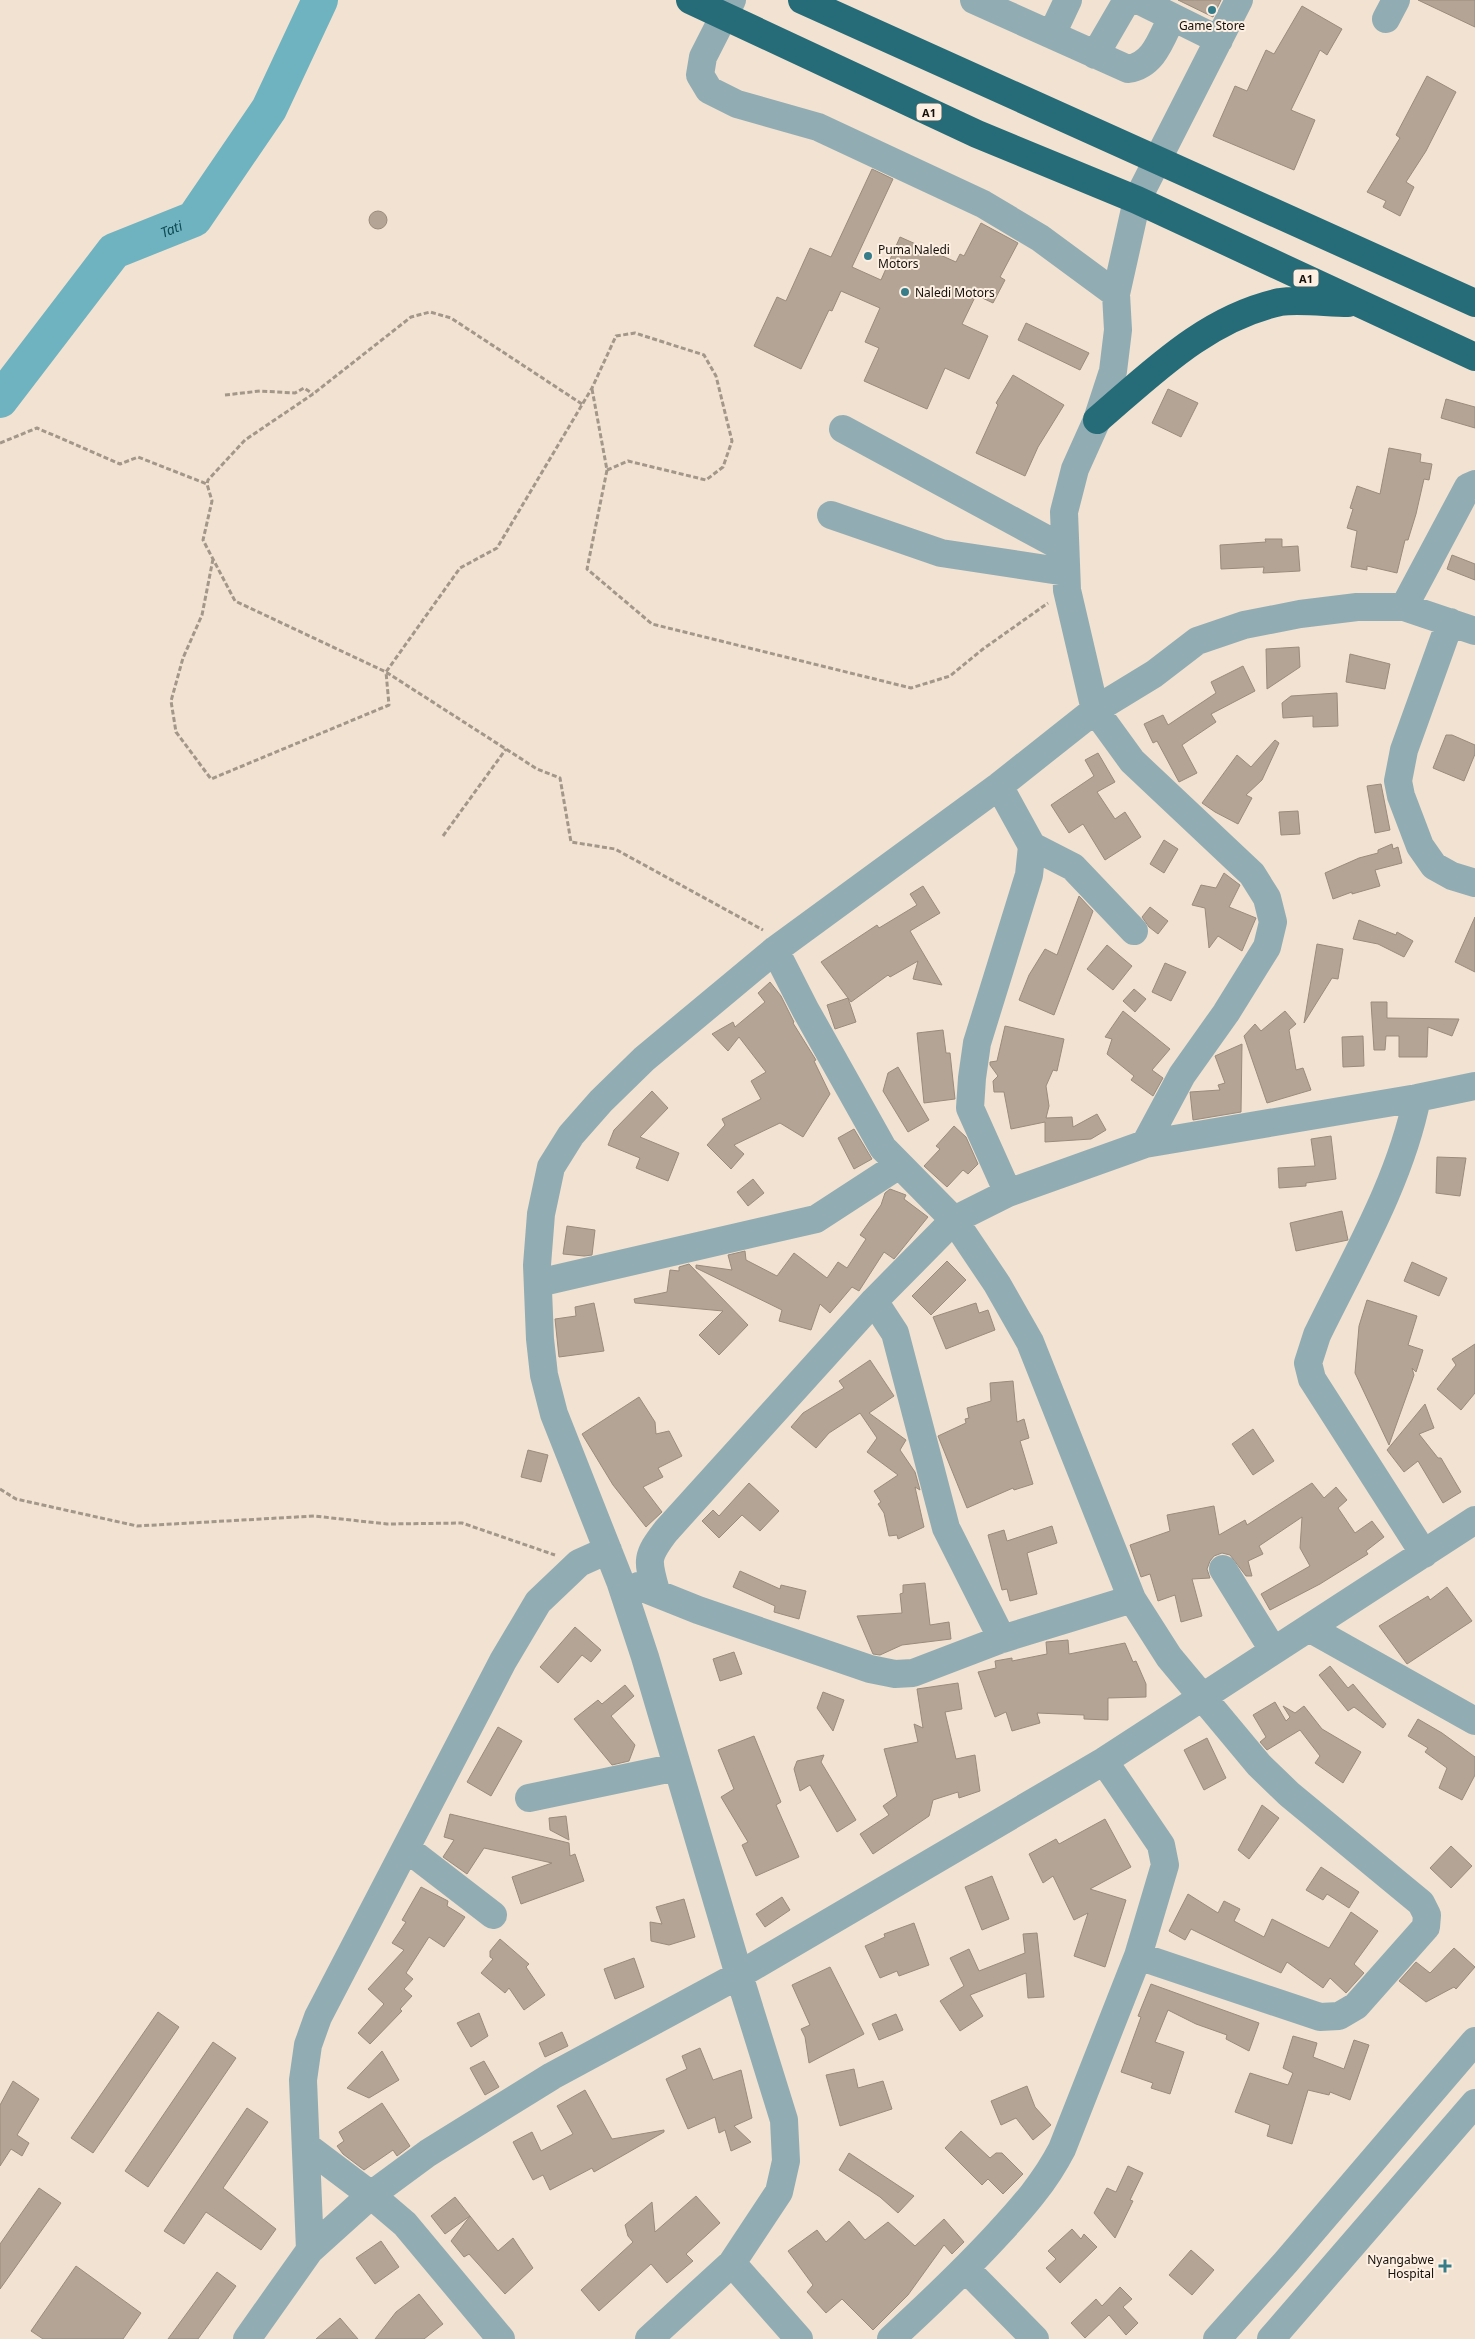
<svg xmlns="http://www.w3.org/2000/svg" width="1475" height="2339" font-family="'Noto Sans',sans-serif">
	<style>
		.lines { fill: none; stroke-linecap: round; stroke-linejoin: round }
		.river { stroke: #70b3c0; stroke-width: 36 }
		.building { fill: #b4a495; stroke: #9a8b7c }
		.path { stroke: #a3978a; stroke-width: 3; stroke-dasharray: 5 2.5; stroke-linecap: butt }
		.minor { stroke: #91adb3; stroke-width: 28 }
		.highway { stroke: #266c78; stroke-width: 28 }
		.poi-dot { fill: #377d89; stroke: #fdf0e3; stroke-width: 2 }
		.labels { text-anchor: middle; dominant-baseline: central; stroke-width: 4; stroke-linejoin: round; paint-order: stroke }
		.shield { fill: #fdf0e3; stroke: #5b534c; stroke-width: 1 }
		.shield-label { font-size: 11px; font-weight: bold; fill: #15100b }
		.poi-label { font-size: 12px; fill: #15100b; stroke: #fdf0e3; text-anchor: start }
		.water-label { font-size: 14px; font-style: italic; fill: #0e4b54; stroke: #fdf0e3 }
	</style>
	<rect width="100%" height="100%" fill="#f2e2d2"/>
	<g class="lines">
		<!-- river -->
		<path class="river" id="s1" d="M0,400L114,251L194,219L269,109L320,0"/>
	</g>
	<!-- building -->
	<path class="building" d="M1178,0H1221L1213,17Z
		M1418,0H1475V27Z
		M1302,6L1342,29L1327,55L1320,50L1291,110L1315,120L1294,170L1213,136L1235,86L1247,91L1266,50L1274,54Z
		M1427,76L1456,92L1426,151L1406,182L1414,187L1400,216L1383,207L1386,201L1367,192L1400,138L1396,135Z
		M872,169L893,179L852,267L881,280L900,237L956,262L960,254L964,256L981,223L1018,243L1000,277L1005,280L993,303L976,295L962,324L988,336L969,379L945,368L927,409L864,381L879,348L865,342L880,308L841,291L832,311L829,310L801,369L754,346L777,297L786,301L810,248L831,257Z
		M369 220a9 9 0 1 1 18 0a9 9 0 1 1-18 0Z
		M1026,323L1089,353L1080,370L1018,340Z
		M1013,375L1064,405L1038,447L1025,476L976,453L998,405L996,403Z
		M1168,389L1198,403L1181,437L1152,423Z
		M1446,399L1475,407V428L1441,418Z
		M1389,448L1421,454L1420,462L1432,464L1429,480L1424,479L1416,514L1408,540H1405L1397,573L1367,566V570L1351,567L1357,531L1347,528L1353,509L1350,508L1357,486L1380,494Z
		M1265,539H1282V547L1298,546L1300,571L1263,573L1264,567L1221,569L1220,545L1266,542Z
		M1452,555L1475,564V580L1447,569Z
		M1299,647L1300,667L1267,689L1266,649Z
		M1350,654L1390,664L1385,689L1346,682Z
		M1243,666L1255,691L1211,714L1216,722L1182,745L1197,773L1179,782L1157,741L1153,743L1144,724L1163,715L1168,725L1216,693L1211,682Z
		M1337,693L1338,726L1313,727V716L1283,718L1282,703L1291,696Z
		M1446,735H1452L1475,745V754L1464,781L1433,768Z
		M1275,740L1279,743L1262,780L1246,795L1252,798L1238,824L1215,812L1202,803L1237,755L1251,767Z
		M1098,753L1115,782L1097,792L1115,819L1125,812L1141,837L1105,860L1083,824L1069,833L1051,805L1094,776L1085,760Z
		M1381,784L1390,830L1375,833L1367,786Z
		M1298,811L1300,834L1281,835L1279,812Z
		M1164,840L1178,849L1164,873L1150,864Z
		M1392,844L1393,849L1398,847L1402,863L1375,870L1380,886L1352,894V892L1333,899L1325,873L1359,858L1378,853V850Z
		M1224,873L1240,885L1229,907L1256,918L1242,951L1218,936L1209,948L1205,908L1192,905L1201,885L1216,888Z
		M923,886L940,913L910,931L942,985L913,979L918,961L890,977L888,975L851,1002L848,998L856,1022L835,1029L827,1005L848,998L821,962L877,925L879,928L917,905L910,894Z
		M1079,896L1093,911L1054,1015L1019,1000L1029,975L1045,949L1057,955Z
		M1150,907L1168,921L1158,934L1149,927L1142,917Z
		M1475,917V972L1455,962Z
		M1359,920L1396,935L1397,932L1413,941L1404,957L1378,944L1353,939Z
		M1317,944L1343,949L1338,979L1332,978L1304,1023Z
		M1107,945L1132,966L1113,990L1087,969Z
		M1165,963L1186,972L1171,1001L1152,992Z
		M770,982L781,996L794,1022L793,1023L816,1060L814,1061L830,1094L803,1137L780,1123L734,1145L744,1154L731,1169L707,1145L725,1125L722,1119L761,1099L751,1081L766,1072L739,1037L728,1051L712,1034L733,1022L735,1027L765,1002L758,993Z
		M1134,989L1146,999L1135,1012L1123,1001Z
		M1371,1002H1387V1018L1459,1019L1452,1036L1428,1027L1427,1057H1399V1036H1386L1385,1050H1374Z
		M1123,1011L1170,1049L1152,1070L1163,1078L1153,1096L1131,1080L1134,1076L1107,1054L1112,1039L1105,1037Z
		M1285,1011L1296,1024L1289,1030L1296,1070L1303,1068L1311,1090L1267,1103L1244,1036L1255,1024L1261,1031Z
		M1005,1026L1064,1039L1057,1071L1053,1070L1046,1086L1049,1106L1046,1118L1072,1117L1073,1127L1097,1114L1106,1130L1091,1139L1045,1142V1122L1011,1129L1004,1092H994L993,1081L998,1076L990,1065V1062L997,1061Z
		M943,1030L946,1053H950L955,1099L924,1103L917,1033Z
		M1363,1036L1364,1066L1343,1067L1342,1037Z
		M1242,1044L1241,1112L1193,1120L1190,1092L1220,1090L1218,1085L1225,1083L1215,1056Z
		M898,1067L929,1120L908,1132L883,1091L888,1073Z
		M652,1091L668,1108L640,1137L679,1153L668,1181L636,1168L640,1158L608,1145L614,1130Z
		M954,1126L966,1137L978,1164L968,1174L963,1170L947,1187L924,1166L940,1149L936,1146Z
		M854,1129L872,1159L854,1169L838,1138Z
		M1331,1136L1336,1179L1306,1183V1186L1279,1188L1278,1168L1315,1166L1311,1139Z
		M1437,1157L1466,1158L1460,1196L1436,1193Z
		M753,1179L764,1193L748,1206L737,1192Z
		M890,1189L906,1195L904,1199L928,1217L894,1259L884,1252L859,1291L852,1287L830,1313L820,1304L811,1330L779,1321L782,1310L696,1268V1265L732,1270L728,1255L745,1251L746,1260L777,1276L794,1253L827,1278L838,1262L847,1268L866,1239L860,1235L881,1205L885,1193Z
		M1342,1211L1348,1240L1296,1251L1290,1223Z
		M567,1226L595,1230L592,1255L584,1256L563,1254Z
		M947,1261L966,1280L931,1315L912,1296Z
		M1412,1262L1447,1278L1439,1296L1404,1281Z
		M689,1264L748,1325L719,1355L699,1335L723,1311L635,1303L634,1299L667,1292L670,1270L679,1271V1267Z
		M1367,1300L1417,1316L1408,1345L1423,1350L1416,1372L1412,1368L1414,1375L1389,1445L1355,1373L1359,1326Z
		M594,1303L604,1351L559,1357L555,1319L576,1316L575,1307Z
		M976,1303L979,1313L988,1310L995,1330L946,1349L933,1317Z
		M1475,1344V1393L1461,1410L1437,1389L1456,1365L1452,1359Z
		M870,1360L894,1396L869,1413L906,1440L900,1450L915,1472L920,1490L915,1487L924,1527L898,1539L897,1535L889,1536L884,1513L878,1504L881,1502L874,1491L898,1475L867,1452L877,1438L860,1413L829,1433L816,1448L791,1427L803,1413L844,1388L839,1381Z
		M1013,1381L1017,1422L1024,1419L1029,1438L1020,1441L1033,1484L1014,1490L1013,1488L967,1508L938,1436L966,1423L965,1419L969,1418L967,1408L991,1401L990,1383Z
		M639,1397L655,1422L656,1434L669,1431L682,1456L658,1468L663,1477L643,1487L662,1512L646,1527L613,1485L582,1434Z
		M1425,1404L1434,1428L1419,1434L1438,1458H1441L1461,1492L1443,1503L1418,1461L1404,1472L1387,1450Z
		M1253,1429L1274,1461L1253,1475L1232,1444Z
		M528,1450L548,1455L541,1482L521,1477Z
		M749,1483L779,1511L760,1531L742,1515L719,1538L702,1521L713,1510L719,1516Z
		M1312,1483L1324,1498L1336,1487L1347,1500L1338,1508L1355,1533L1372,1521L1384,1537L1366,1551L1368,1554L1320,1584L1270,1610L1261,1594L1310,1566L1300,1548L1302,1517L1259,1546L1263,1554L1248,1561L1252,1576H1246L1230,1555L1222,1553L1214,1556L1210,1561L1207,1569L1210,1578L1192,1579L1202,1616L1181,1622L1175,1595L1158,1601L1150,1574L1141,1577L1130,1545L1170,1531L1167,1515L1214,1506L1219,1535L1245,1520L1247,1525Z
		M1052,1526L1057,1543L1027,1553L1037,1594L1010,1601L1007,1589L1002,1590L988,1535L1004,1530L1007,1541Z
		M740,1571L780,1589L781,1585L806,1591L799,1619L774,1612L775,1606L733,1587Z
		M925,1583L930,1625L949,1622L951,1639L902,1645L880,1655L873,1654L857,1616L902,1613L900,1594L903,1593V1585Z
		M1447,1587L1472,1621L1407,1664L1379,1626L1428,1596L1430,1600Z
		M575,1627L601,1650L591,1662L582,1655L558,1683L540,1667Z
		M1068,1640L1069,1654L1125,1643L1133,1662L1136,1661L1146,1684V1697L1108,1698V1720L1084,1719V1715L1037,1713L1040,1723L1012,1731L1006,1712L995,1717L978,1672L996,1668L995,1661L1012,1658V1661L1047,1654L1046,1642Z
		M734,1652L742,1674L720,1681L713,1659Z
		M1330,1666L1348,1688L1353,1684L1386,1724L1383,1728L1354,1707L1348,1711L1319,1675Z
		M958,1683L962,1709L945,1712L956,1759L975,1755L980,1791L959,1798L958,1792L933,1800L929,1816L873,1854L860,1834L889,1815L883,1806L897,1796L884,1749L918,1742L914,1724L923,1728L917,1689Z
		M625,1685L634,1696L611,1716L635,1745L629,1761L612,1765L574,1719L598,1700L602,1704Z
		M823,1692L844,1700L833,1731L817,1708Z
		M1275,1702L1286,1721L1290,1717L1283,1706L1295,1713L1304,1706L1322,1729L1361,1752L1343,1783L1315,1763L1320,1756L1300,1730L1267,1750L1260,1742L1266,1737L1253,1715Z
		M1418,1719L1442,1733L1475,1757V1775L1462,1800L1439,1788L1447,1768L1425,1752L1428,1748L1408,1736Z
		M498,1727L522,1741L491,1796L467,1782Z
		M754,1736L781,1802L776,1805L799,1857L756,1876L742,1845L748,1842L721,1797L734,1789L718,1750Z
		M1207,1738L1226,1778L1204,1790L1184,1750Z
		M824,1755L821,1762L856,1820L837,1832L810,1785L800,1791L794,1769L797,1761Z
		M1262,1805L1279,1818L1249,1859L1238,1850Z
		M450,1814L569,1843L570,1856L575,1854L584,1881L521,1904L512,1877L552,1863L484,1848L467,1874L443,1857L454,1840L444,1837Z
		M566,1816L569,1840L550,1830L549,1818Z
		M1105,1819L1131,1867L1090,1889L1126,1900L1105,1967L1074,1956L1088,1913L1074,1920L1053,1876L1043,1883L1029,1854L1056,1839L1059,1844Z
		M1451,1846L1472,1866L1451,1888L1430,1868Z
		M1321,1867L1359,1892L1349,1908L1327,1894L1323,1900L1306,1890Z
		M992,1876L1009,1919L982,1930L965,1887Z
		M421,1887L448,1901L447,1906L465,1917L444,1947L429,1937L406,1973L413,1979L404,1989L412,1996L400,2009L402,2011L370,2044L358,2033L384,2004L368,1989L404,1950L392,1943L406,1922L402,1920Z
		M1188,1894L1218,1913L1224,1901L1240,1909L1234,1921L1264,1937L1272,1919L1329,1948L1351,1912L1378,1931L1354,1964L1364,1973L1346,1993L1330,1978L1323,1988L1287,1962L1281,1973L1191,1929L1185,1940L1169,1931Z
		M782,1897L790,1910L765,1927L756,1914Z
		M684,1899L695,1937L669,1945L651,1941L650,1922L662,1924L656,1907Z
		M914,1923L929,1965L899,1976L897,1971L880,1978L865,1946L885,1937L884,1934Z
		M1037,1933L1044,1997L1028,1998L1026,1973L970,1995L983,2016L960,2031L940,2001L964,1986L950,1958L969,1949L979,1971L1025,1953L1023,1934Z
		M500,1939L529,1964L526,1967L545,1995L524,2010L509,1988L505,1993L481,1973L493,1959L490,1957V1951Z
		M1454,1948L1475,1967L1456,1989L1454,1987L1426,2002L1399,1981L1416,1962L1430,1973Z
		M634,1958L644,1987L615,1999L604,1969Z
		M830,1967L864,2034L809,2063L805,2037L801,2029L810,2025L792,1985Z
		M1151,1984L1259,2023L1249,2051L1226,2039L1227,2035L1196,2024L1168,2010L1155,2042L1184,2052L1170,2094L1151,2088L1153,2083L1121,2072L1141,2017L1138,2016Z
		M158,2012L179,2027L93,2153L71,2138Z
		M479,2013L488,2036L471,2047L457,2023Z
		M896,2014L903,2030L879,2040L872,2024Z
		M562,2032L568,2046L545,2057L539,2043Z
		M1293,2036L1317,2043L1313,2057L1344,2069L1354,2040L1369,2045L1350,2100L1330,2092L1329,2095L1308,2090L1292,2144L1267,2136L1270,2125L1235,2112L1250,2073L1288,2085L1293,2073L1283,2068Z
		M213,2042L236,2058L148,2187L125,2171Z
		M700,2048L713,2080L741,2070L752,2118L734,2126L751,2142L731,2151L725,2130L719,2133L715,2117L688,2129L666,2079L687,2069L682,2056Z
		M382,2051L399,2080L369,2098L347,2088Z
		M484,2061L499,2087L485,2095L470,2068Z
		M854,2069L858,2088L883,2081L892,2109L840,2126L826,2075Z
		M13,2081L39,2099L17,2135L29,2143L22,2156L11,2149L0,2166V2105Z
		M1027,2086L1035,2107L1051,2125L1033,2140L1016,2118L1001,2125L991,2101Z
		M585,2090L612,2139L664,2130V2132L594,2172L592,2168L550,2190L543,2175L533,2180L513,2142L532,2132L541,2151L573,2134L557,2106Z
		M382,2103L410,2146L397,2156L393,2150L364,2170L343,2154L337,2146L344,2141L339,2132Z
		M247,2108L268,2122L223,2188L276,2229L261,2250L206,2212L184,2244L164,2231Z
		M961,2131L990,2158L996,2153H1002L1023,2174L1003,2194L988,2179L982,2185L945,2148Z
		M849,2153L914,2196L898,2213L880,2197L839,2170Z
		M1128,2166L1143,2173L1130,2200L1133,2201L1115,2238L1094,2213L1107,2188L1116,2192Z
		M39,2188L61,2203L0,2289V2244Z
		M696,2196L720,2223L686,2254L693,2261L667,2283L651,2264L599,2311L581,2290L633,2242L628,2236L625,2225L652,2202L655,2232Z
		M455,2197L470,2216L445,2234L431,2216Z
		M470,2216L498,2251L513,2238L533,2268L505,2294L469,2254L464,2257L451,2241Z
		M944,2219L964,2242L952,2254L944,2245L908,2295L873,2330L842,2299L826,2313L807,2292L813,2285L788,2251L817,2230L826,2242L849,2221L865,2240L888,2222L915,2246Z
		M1072,2229L1081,2239L1084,2234L1097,2247L1060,2283L1046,2268L1056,2259L1048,2251Z
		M381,2241L399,2267L375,2284L356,2258Z
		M1191,2250L1214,2270L1192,2295L1169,2275Z
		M76,2266L141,2313L123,2339H43L31,2331Z
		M217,2272L236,2286L198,2339H168Z
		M1120,2287L1132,2299L1123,2307L1138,2323L1126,2335L1109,2315L1085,2338L1071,2323L1096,2299L1102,2306Z
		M419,2294L443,2324L424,2339H375L396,2312Z
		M340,2318L358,2339H316Z"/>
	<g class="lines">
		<!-- path -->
		<path class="path" d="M592,389L607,470L587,569L652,624L911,688L950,676L983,649L1048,603
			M225,395L260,391L295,393L304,388L313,394
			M582,404L451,318L430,312L411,317L313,394L245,440L208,480L207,484L212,501L203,540L235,601L386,672L537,769L560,778L571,842L615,849L763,930
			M0,443L37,428L120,464L138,457L207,484
			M213,559L202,615L183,658L171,701L176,732L211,779L389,705L386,672L460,568L497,548L592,388L616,336L635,333L704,355L716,376L732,441L723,467L706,480L628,461L607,470
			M443,836L506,749
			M0,1489L16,1499L137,1526L314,1516L387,1524L462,1523L555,1555"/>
		<!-- minor -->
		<path class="minor" d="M732,0L703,57L700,75L709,90L737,104L818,127L983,204L1040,238L1116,294
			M974,0L1128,69C1154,65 1161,39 1172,17
			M1138,0L1219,40
			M1386,19L1396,0
			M1052,34L1068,0
			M1095,55L1127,0
			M843,429L1065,549
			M831,515L941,553L1066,572
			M1404,607L1468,487L1475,484
			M1450,622L1404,750L1398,781L1401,796L1420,846L1434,866L1452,876L1475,883
			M999,786L1032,846L1029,875L977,1043L972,1078L970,1108L1008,1193
			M1032,846L1073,867L1134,931
			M775,950L805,1009L883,1148L954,1220L997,1284L1030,1342L1132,1599L1169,1657L1259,1765L1289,1794L1421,1903L1427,1915L1426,1927L1356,2006L1339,2016L1320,2017L1138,1956
			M1417,1098C1400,1182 1354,1259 1317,1335L1308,1363L1312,1379L1424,1554
			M1145,1144L1182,1075L1226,1013L1267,947L1273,922L1267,898L1252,874L1132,761L1095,710L1067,590L1064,512L1075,469L1097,420L1113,371L1118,330L1116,294L1137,200L1239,0
			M538,1283L816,1219L899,1165
			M874,1301L895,1333L946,1528L1002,1639
			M1223,1569L1273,1650
			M638,1586L698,1610L870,1669L895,1674L913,1673L1002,1639L1132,1599
			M656,1591C647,1560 646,1557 666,1531L874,1301L954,1220L1008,1193L1145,1144L1417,1098L1475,1086
			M1309,1628L1475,1721
			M529,1798L677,1767
			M406,1848L493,1915
			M306,2146L371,2195L405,2224L501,2339
			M310,2250L303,2080L308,2045L318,2017L503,1661L538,1602L579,1563L608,1550
			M732,2263L799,2339
			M966,2269L1035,2339
			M247,2339L310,2250L371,2195L428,2153L552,2076L739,1975L1104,1761L1475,1520
			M649,2339L732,2263L779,2192L786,2161L784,2120L739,1975L645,1657L620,1581L554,1414L544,1375L540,1339L537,1265L541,1214L551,1167L571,1135L601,1101L644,1059L775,950L999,786L1095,710L1154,674L1197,641L1244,625L1300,614L1357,607H1404L1475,631
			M891,2339C928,2305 964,2271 998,2234C1023,2207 1045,2182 1062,2149L1138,1956L1165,1865L1161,1845L1104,1761
			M1217,2339L1286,2262L1475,2041
			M1271,2339L1475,2103"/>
		<!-- highway -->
		<path class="highway" d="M690,0L977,134L1137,200L1475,357
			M802,0L1475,303
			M1097,420C1152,373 1206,318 1280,302C1299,299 1328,303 1348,303"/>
	</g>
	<!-- markers -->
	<g class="poi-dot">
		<circle cx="1212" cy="10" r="5"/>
		<circle cx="868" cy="256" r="5"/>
		<circle cx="905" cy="292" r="5"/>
		<path d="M1442.5 2258.5h5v5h5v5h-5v5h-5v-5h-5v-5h5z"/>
	</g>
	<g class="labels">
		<!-- shield labels -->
		<g class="shield">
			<rect x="916.5" y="103.5" width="25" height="17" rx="4"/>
			<rect x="1293.5" y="269.5" width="25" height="17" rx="4"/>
		</g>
		<g class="shield-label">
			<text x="929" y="112">A1</text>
			<text x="1306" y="278">A1</text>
		</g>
		<!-- poi labels -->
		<g class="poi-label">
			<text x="1212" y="25" text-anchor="middle">Game Store</text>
			<text x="878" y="249">Puma Naledi<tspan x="878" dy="14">Motors</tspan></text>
			<text x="915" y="292">Naledi Motors</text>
			<text x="1434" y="2259" text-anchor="end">Nyangabwe<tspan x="1434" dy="14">Hospital</tspan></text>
		</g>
		<!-- water labels -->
		<g class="water-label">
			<text stroke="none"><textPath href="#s1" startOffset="249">Tati</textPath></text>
		</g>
	</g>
</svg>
